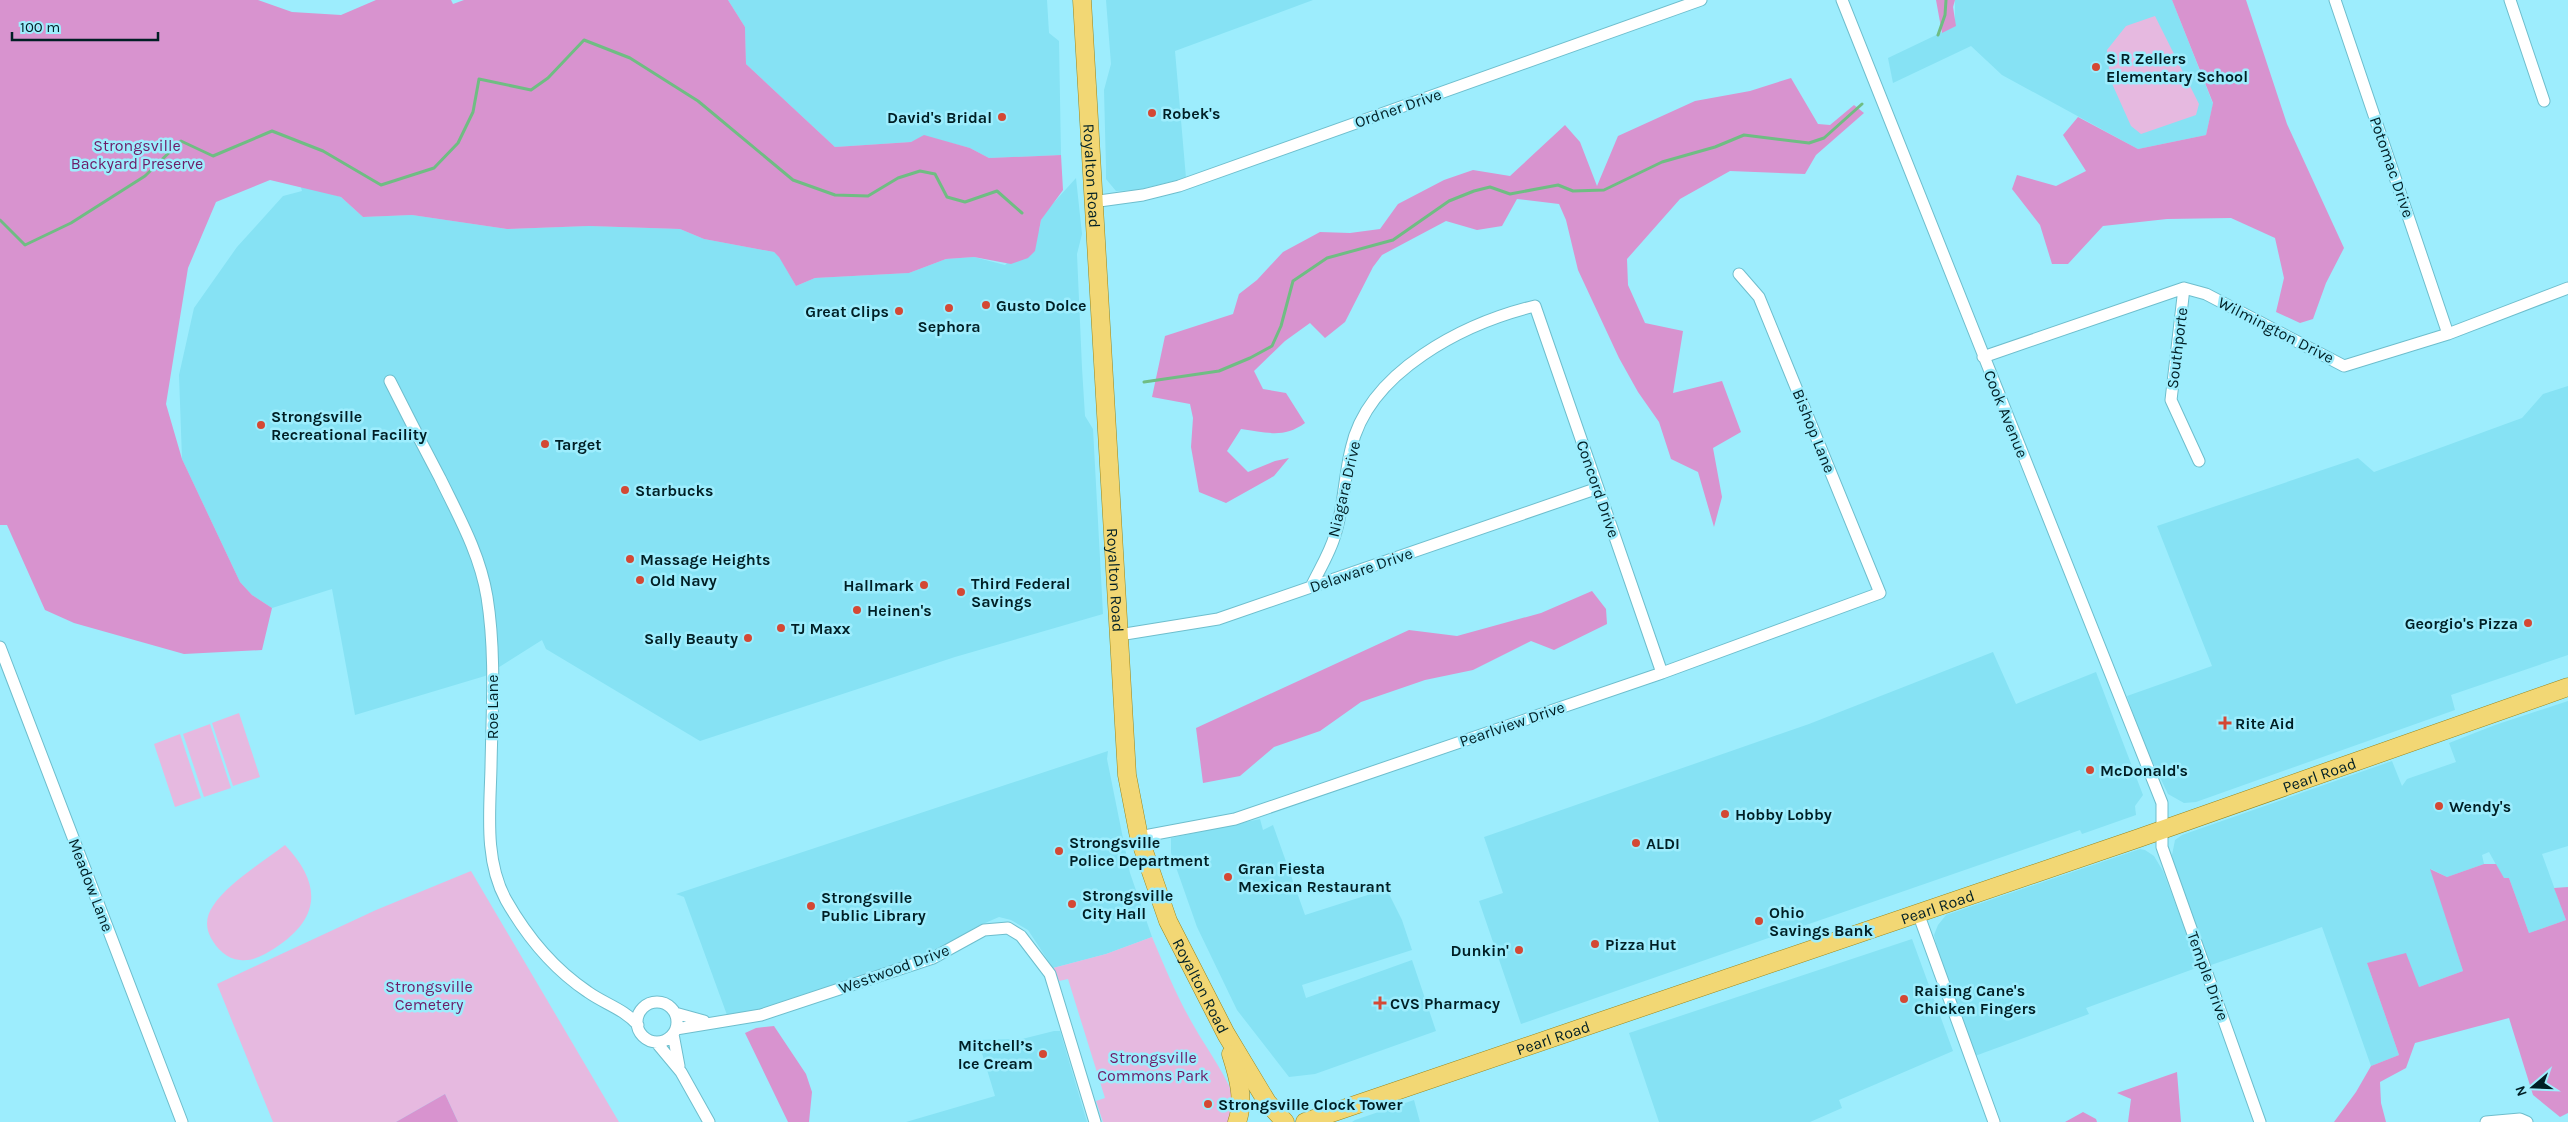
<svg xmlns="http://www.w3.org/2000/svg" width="2568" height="1122" font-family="Karla,sans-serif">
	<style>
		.built { fill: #86e2f4 }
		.green { fill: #e6b9e0 }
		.forest { fill: #d893cf }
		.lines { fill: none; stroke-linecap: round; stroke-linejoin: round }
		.stream { stroke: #6fbd83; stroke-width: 3 }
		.minor-casing { stroke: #6ebecd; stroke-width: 13 }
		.primary-casing { stroke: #98861d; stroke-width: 19 }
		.minor { stroke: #fff; stroke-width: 11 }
		.primary { stroke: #f2d774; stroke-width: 18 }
		.poi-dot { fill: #d44834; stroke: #9dedfd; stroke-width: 2 }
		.labels { text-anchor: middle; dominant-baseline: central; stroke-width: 5; stroke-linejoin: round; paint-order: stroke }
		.poi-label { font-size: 16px; font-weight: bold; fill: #001f25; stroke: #9dedfd; text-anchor: start }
		.street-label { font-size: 16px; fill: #001f25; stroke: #9dedfd }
		.park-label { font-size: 16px; fill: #6d1c67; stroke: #9dedfd }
	</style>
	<rect width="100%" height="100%" fill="#9dedfd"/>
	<!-- built -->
	<path class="built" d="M728,0H1047L1049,33L1059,41L1061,155L989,158L970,148L924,136L911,142L835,147L746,64L745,27Z
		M1106,0H1313L1175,51L1186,178L1137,190L1116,191L1106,179V168L1104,90L1111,64Z
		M1955,0H2172L2213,104L2206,135L2138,149L2002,75L1971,46L1893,83L1888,58L1955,26Z
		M1076,178L1082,234L1077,254L1082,368L1085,416L1093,429L1103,614L955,657L700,741L546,649L542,640L485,676L355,715L332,589L272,608L252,595L240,582L182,459L179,375L194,308L237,247L283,196L302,191L300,184L341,197L363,217L412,215L507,229L589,226L680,229L704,239L774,252L779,256L796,286L815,278L909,273L946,259L974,257L1005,265L1039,231L1041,220L1048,209Z
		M2568,386V655L2451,695L2455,710L2196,802L2184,803L2168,794L2143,742L2127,696L2212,666L2157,526L2358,458L2374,472L2522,418L2543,394Z
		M1993,652L2016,704L2096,672L2143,795L2135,806L2136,815L2082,834L2080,830L1521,1024L1479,901L1503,893L1484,837L1809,724Z
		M2568,701V846L2542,854L2566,920L2529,933L2509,878L2504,879L2489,852L2482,855L2484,864L2447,877L2431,869L2463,971L2419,987L2367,963L2399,1055L2371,1066L2322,927L2211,965L2175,871L2172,855L2175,840L2182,835L2392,761L2402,786L2407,779L2456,762L2449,743L2495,725Z
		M1108,751L1107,759L1130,873L1152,937L1106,954L1053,968L1028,930L1011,920L999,917L976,927L927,957L755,1011L727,1015L684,897L676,894Z
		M1260,819L1263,830L1273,825L1305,915L1377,892L1389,894L1402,920L1412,950L1302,985L1306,998L1412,960L1436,1031L1315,1074L1289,1077L1237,1010L1197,927L1171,853V838Z
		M2140,849L2145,850L2154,856L2163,871L2199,967L2086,1008L2089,1014L1975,1056L1939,956L1934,935L1938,925L1946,915Z
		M1912,939L1953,1051L1839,1100L1842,1108L1810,1122H1659L1629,1033Z
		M1054,1031H1060L1087,1122H906L995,1096L978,1040L1022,1039Z
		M1414,1100L1420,1122H1352L1355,1120Z"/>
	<!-- green -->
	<path class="green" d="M2155,16L2199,104L2196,115L2141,134L2131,126L2110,79L2107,50L2126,26Z
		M239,713L260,777L233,786L212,723Z
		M210,724L231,788L204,797L183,734Z
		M180,734L201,798L175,807L154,744Z
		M285,845C322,884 321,918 275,948C265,954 253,962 240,960C227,959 217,949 211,938C205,927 206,916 213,906C228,883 263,862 285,845Z
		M471,871L619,1122H458L445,1094L396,1122H273L217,984L376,910Z
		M1152,937C1165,968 1178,999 1195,1028C1210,1054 1228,1077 1237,1106L1230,1122H1103L1096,1101L1105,1098L1068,979L1059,981L1053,968L1106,954Z"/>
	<!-- forest -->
	<path class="forest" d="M0,0H258L292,12L341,15L376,0H451L453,4L464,0H728L745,27L746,64L835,147L911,142L924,135L970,148L989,158L1061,155L1063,190L1041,220L1035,251L1028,258L1011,264L974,257L946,259L909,273L815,278L796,286L779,257L774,252L704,239L680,229L589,226L507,229L412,215L363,217L341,197L270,180L216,202L188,268L166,404L182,459L240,582L252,595L272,608L262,650L184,654L74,623L45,610L7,525H0Z
		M1936,0H1955L1953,7L1956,26L1942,33Z
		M2172,0H2246L2287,124L2344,248L2326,283L2313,319L2300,323L2276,312L2284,278L2275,238L2231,218L2167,219L2103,226L2068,264H2052L2040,225L2012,189L2017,175L2056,186L2086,171L2063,135L2078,117L2138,149L2206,135L2213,103Z
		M1791,78L1818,124L1830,125L1854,105L1864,113L1816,155L1805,174L1730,171L1680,199L1627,259L1628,285L1645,323L1683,331L1673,393L1722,381L1741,432L1713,448L1722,497L1714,527L1698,472L1671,459L1659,422L1638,392L1619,358L1578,270L1566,220L1559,204L1517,199L1502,226L1477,230L1446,221L1382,255L1373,267L1345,322L1325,338L1310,323L1285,341L1254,371L1263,389L1286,393L1305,423C1283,439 1266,432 1241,429L1227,451L1248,472L1275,461L1289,458L1274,476L1226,503L1199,492L1191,447L1193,418L1190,404L1152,397L1165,336L1233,314L1239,294L1257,280L1283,252L1320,232L1350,233L1380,229L1398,204L1444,180L1473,170L1510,176L1565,125L1580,142L1597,186L1618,136L1695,101L1750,91Z
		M1592,591L1606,609L1607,624L1554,650L1531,641L1473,670L1425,680L1361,702L1320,731L1274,747L1240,776L1203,783L1196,728L1409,630L1457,636L1541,613Z
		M2484,864H2496L2504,878H2509L2529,933L2566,920L2554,888L2568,887V1113L2560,1117L2533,1095L2509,1018L2415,1043L2406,1068L2380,1082L2381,1103L2386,1122H2334L2356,1092L2371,1066L2399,1055L2367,963L2406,953L2419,987L2463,971L2430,869L2447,877Z
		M774,1026L806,1074L812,1092L809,1122H788L745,1033L756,1028Z
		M2177,1072L2181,1122H2128L2131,1099L2117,1093Z
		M445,1094L458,1122H396Z
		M2083,1112L2096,1119L2097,1122H2065Z"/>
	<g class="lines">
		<!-- stream -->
		<path class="stream" d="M1938,35L1945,15L1946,0
			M0,220L25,245L71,223L145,176L181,141L213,156L272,131L323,151L381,185L434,168L458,143L473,112L479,79L531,90L548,78L584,40L630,58L698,101L793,180L835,195L868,196L898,178L920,171L935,174L947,197L965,202L997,191L1022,213
			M1144,382L1219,371L1250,358L1272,346L1281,326L1293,281L1327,258L1393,240L1449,201L1474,191L1490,187L1510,194L1558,185L1573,191L1604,190L1662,162L1715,147L1744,135L1809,143L1824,138L1862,104"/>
		<defs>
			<path id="minor" d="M1842,0L2162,803V847L2260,1122
				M2335,0L2448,334
				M2510,0L2544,101
				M1092,202L1143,195L1179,186L1701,0
				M2184,288L2171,400L2199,461
				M1983,357L2184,288L2206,294L2344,366L2448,334L2568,288
				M390,381C406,413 423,446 440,478C459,517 480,554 487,597C496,653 492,710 491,767C490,811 484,860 506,900C527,937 552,968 588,992C605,1004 624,1009 638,1025
				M1311,587C1319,570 1330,553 1335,535C1344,507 1344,477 1351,449C1368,371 1465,323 1535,306L1662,673
				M1119,635L1218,619L1598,488
				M0,647L182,1122
				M1139,837L1235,819L1662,673L1880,593L1759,297L1739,274
				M1918,913L1994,1122
				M637 1022a20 20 0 1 1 40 0a20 20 0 1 1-40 0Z
				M675,1013L704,1021
				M676,1029L761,1015L933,958L984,930L1008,928L1021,936L1050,974L1095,1122
				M673,1034L679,1066
				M656,1042L681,1072L709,1122
				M2486,1122L2520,1119L2527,1122"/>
			<g id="primary">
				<path id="s1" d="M1082,0L1127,775L1139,837L1168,921L1226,1034L1267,1102L1285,1122"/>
				<path d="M1231,1054C1238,1076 1245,1100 1237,1122"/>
				<path id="s2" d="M1305,1122L2139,838L2568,687"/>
			</g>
		</defs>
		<!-- minor casing -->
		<use href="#minor" class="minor-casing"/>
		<!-- primary casing -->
		<use href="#primary" class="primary-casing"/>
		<!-- minor -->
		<use href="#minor" class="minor"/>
		<!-- primary -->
		<use href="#primary" class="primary"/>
	</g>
	<!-- markers -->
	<g class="poi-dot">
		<circle cx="2096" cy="67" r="5"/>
		<circle cx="1152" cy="113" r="5"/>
		<circle cx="1002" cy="117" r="5"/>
		<circle cx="986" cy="305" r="5"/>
		<circle cx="949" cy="308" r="5"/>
		<circle cx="899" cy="311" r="5"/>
		<circle cx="261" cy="425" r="5"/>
		<circle cx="545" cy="444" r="5"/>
		<circle cx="625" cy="490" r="5"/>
		<circle cx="630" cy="559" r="5"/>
		<circle cx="640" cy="580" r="5"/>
		<circle cx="924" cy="585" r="5"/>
		<circle cx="961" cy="592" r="5"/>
		<circle cx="857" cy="610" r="5"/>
		<circle cx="2528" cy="623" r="5"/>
		<circle cx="781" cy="628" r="5"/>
		<circle cx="748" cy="638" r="5"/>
		<path d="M2222.5 715.5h5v5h5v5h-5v5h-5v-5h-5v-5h5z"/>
		<circle cx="2090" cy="770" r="5"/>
		<circle cx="2439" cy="806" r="5"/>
		<circle cx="1725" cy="814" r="5"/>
		<circle cx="1636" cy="843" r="5"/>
		<circle cx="1059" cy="851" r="5"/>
		<circle cx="1228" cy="877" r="5"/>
		<circle cx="1072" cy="904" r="5"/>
		<circle cx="811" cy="906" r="5"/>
		<circle cx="1759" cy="921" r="5"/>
		<circle cx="1595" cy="944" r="5"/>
		<circle cx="1519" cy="950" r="5"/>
		<circle cx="1904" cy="999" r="5"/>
		<path d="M1377.5 995.5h5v5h5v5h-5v5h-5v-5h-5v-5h5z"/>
		<circle cx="1043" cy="1054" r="5"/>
		<circle cx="1208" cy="1104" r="5"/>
	</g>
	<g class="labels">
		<!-- poi labels -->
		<g class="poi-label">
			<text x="2106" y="58">S R Zellers<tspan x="2106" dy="18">Elementary School</tspan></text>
			<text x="1162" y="113">Robek's</text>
			<text x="992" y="117" text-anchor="end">David's Bridal</text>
			<text x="996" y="305">Gusto Dolce</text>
			<text x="889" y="311" text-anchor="end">Great Clips</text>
			<text x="949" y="326" text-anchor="middle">Sephora</text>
			<text x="271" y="416">Strongsville<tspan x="271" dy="18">Recreational Facility</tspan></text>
			<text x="555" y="444">Target</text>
			<text x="635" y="490">Starbucks</text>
			<text x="640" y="559">Massage Heights</text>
			<text x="650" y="580">Old Navy</text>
			<text x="971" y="583">Third Federal<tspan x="971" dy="18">Savings</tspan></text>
			<text x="914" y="585" text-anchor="end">Hallmark</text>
			<text x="867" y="610">Heinen's</text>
			<text x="2518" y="623" text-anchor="end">Georgio's Pizza</text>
			<text x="791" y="628">TJ Maxx</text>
			<text x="738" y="638" text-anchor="end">Sally Beauty</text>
			<text x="2235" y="723">Rite Aid</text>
			<text x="2100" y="770">McDonald's</text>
			<text x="2449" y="806">Wendy's</text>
			<text x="1735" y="814">Hobby Lobby</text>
			<text x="1069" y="842">Strongsville<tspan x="1069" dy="18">Police Department</tspan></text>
			<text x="1646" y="843">ALDI</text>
			<text x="1238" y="868">Gran Fiesta<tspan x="1238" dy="18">Mexican Restaurant</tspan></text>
			<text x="1082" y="895">Strongsville<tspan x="1082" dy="18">City Hall</tspan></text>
			<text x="821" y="897">Strongsville<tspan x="821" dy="18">Public Library</tspan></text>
			<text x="1769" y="912">Ohio<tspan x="1769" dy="18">Savings Bank</tspan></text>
			<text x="1605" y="944">Pizza Hut</text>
			<text x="1509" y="950" text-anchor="end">Dunkin'</text>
			<text x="1914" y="990">Raising Cane's<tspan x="1914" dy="18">Chicken Fingers</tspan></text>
			<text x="1390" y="1003">CVS Pharmacy</text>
			<text x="1033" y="1045" text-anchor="end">Mitchell’s<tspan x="1033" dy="18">Ice Cream</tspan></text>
			<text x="1218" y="1104">Strongsville Clock Tower</text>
		</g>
		<!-- street labels -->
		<g class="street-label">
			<text transform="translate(1398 108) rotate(-19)">Ordner Drive</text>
			<text transform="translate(2392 167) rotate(71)">Potomac Drive</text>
			<text stroke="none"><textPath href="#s1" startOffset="176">Royalton Road</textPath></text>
			<text transform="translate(2276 330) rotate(27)">Wilmington Drive</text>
			<text transform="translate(2177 348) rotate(-83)">Southporte</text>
			<text transform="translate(2006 414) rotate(68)">Cook Avenue</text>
			<text transform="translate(1814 431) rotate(68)">Bishop Lane</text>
			<text transform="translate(1344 489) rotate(-77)">Niagara Drive</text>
			<text transform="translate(1598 489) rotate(71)">Concord Drive</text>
			<text transform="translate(1361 570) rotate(-19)">Delaware Drive</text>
			<text stroke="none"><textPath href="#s1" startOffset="581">Royalton Road</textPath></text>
			<text transform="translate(492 707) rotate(-90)">Roe Lane</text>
			<text transform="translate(1512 724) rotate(-19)">Pearlview Drive</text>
			<text stroke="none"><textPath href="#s2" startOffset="1072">Pearl Road</textPath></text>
			<text transform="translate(91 885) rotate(69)">Meadow Lane</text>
			<text stroke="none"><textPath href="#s2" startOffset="668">Pearl Road</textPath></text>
			<text transform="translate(894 969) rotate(-20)">Westwood Drive</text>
			<text transform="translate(2208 976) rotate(70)">Temple Drive</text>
			<text stroke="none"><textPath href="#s1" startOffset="1001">Royalton Road</textPath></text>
			<text stroke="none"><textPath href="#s2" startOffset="262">Pearl Road</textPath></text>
		</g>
		<!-- park labels -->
		<g class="park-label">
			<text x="137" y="145">Strongsville<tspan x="137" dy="18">Backyard Preserve</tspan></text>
			<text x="429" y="986">Strongsville<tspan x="429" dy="18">Cemetery</tspan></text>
			<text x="1153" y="1057">Strongsville<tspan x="1153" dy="18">Commons Park</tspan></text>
		</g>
	</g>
	<!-- north arrow -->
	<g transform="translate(2533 1087) rotate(251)" stroke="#9dedfd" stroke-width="4" paint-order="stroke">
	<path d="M0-4L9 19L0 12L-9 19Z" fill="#001f25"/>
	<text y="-8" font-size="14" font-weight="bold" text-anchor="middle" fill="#001f25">N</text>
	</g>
	<!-- scale -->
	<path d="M12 32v8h146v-8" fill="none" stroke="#001f25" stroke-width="2.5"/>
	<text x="20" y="32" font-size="15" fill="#001f25" stroke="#9dedfd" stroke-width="4" paint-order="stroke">100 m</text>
</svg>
